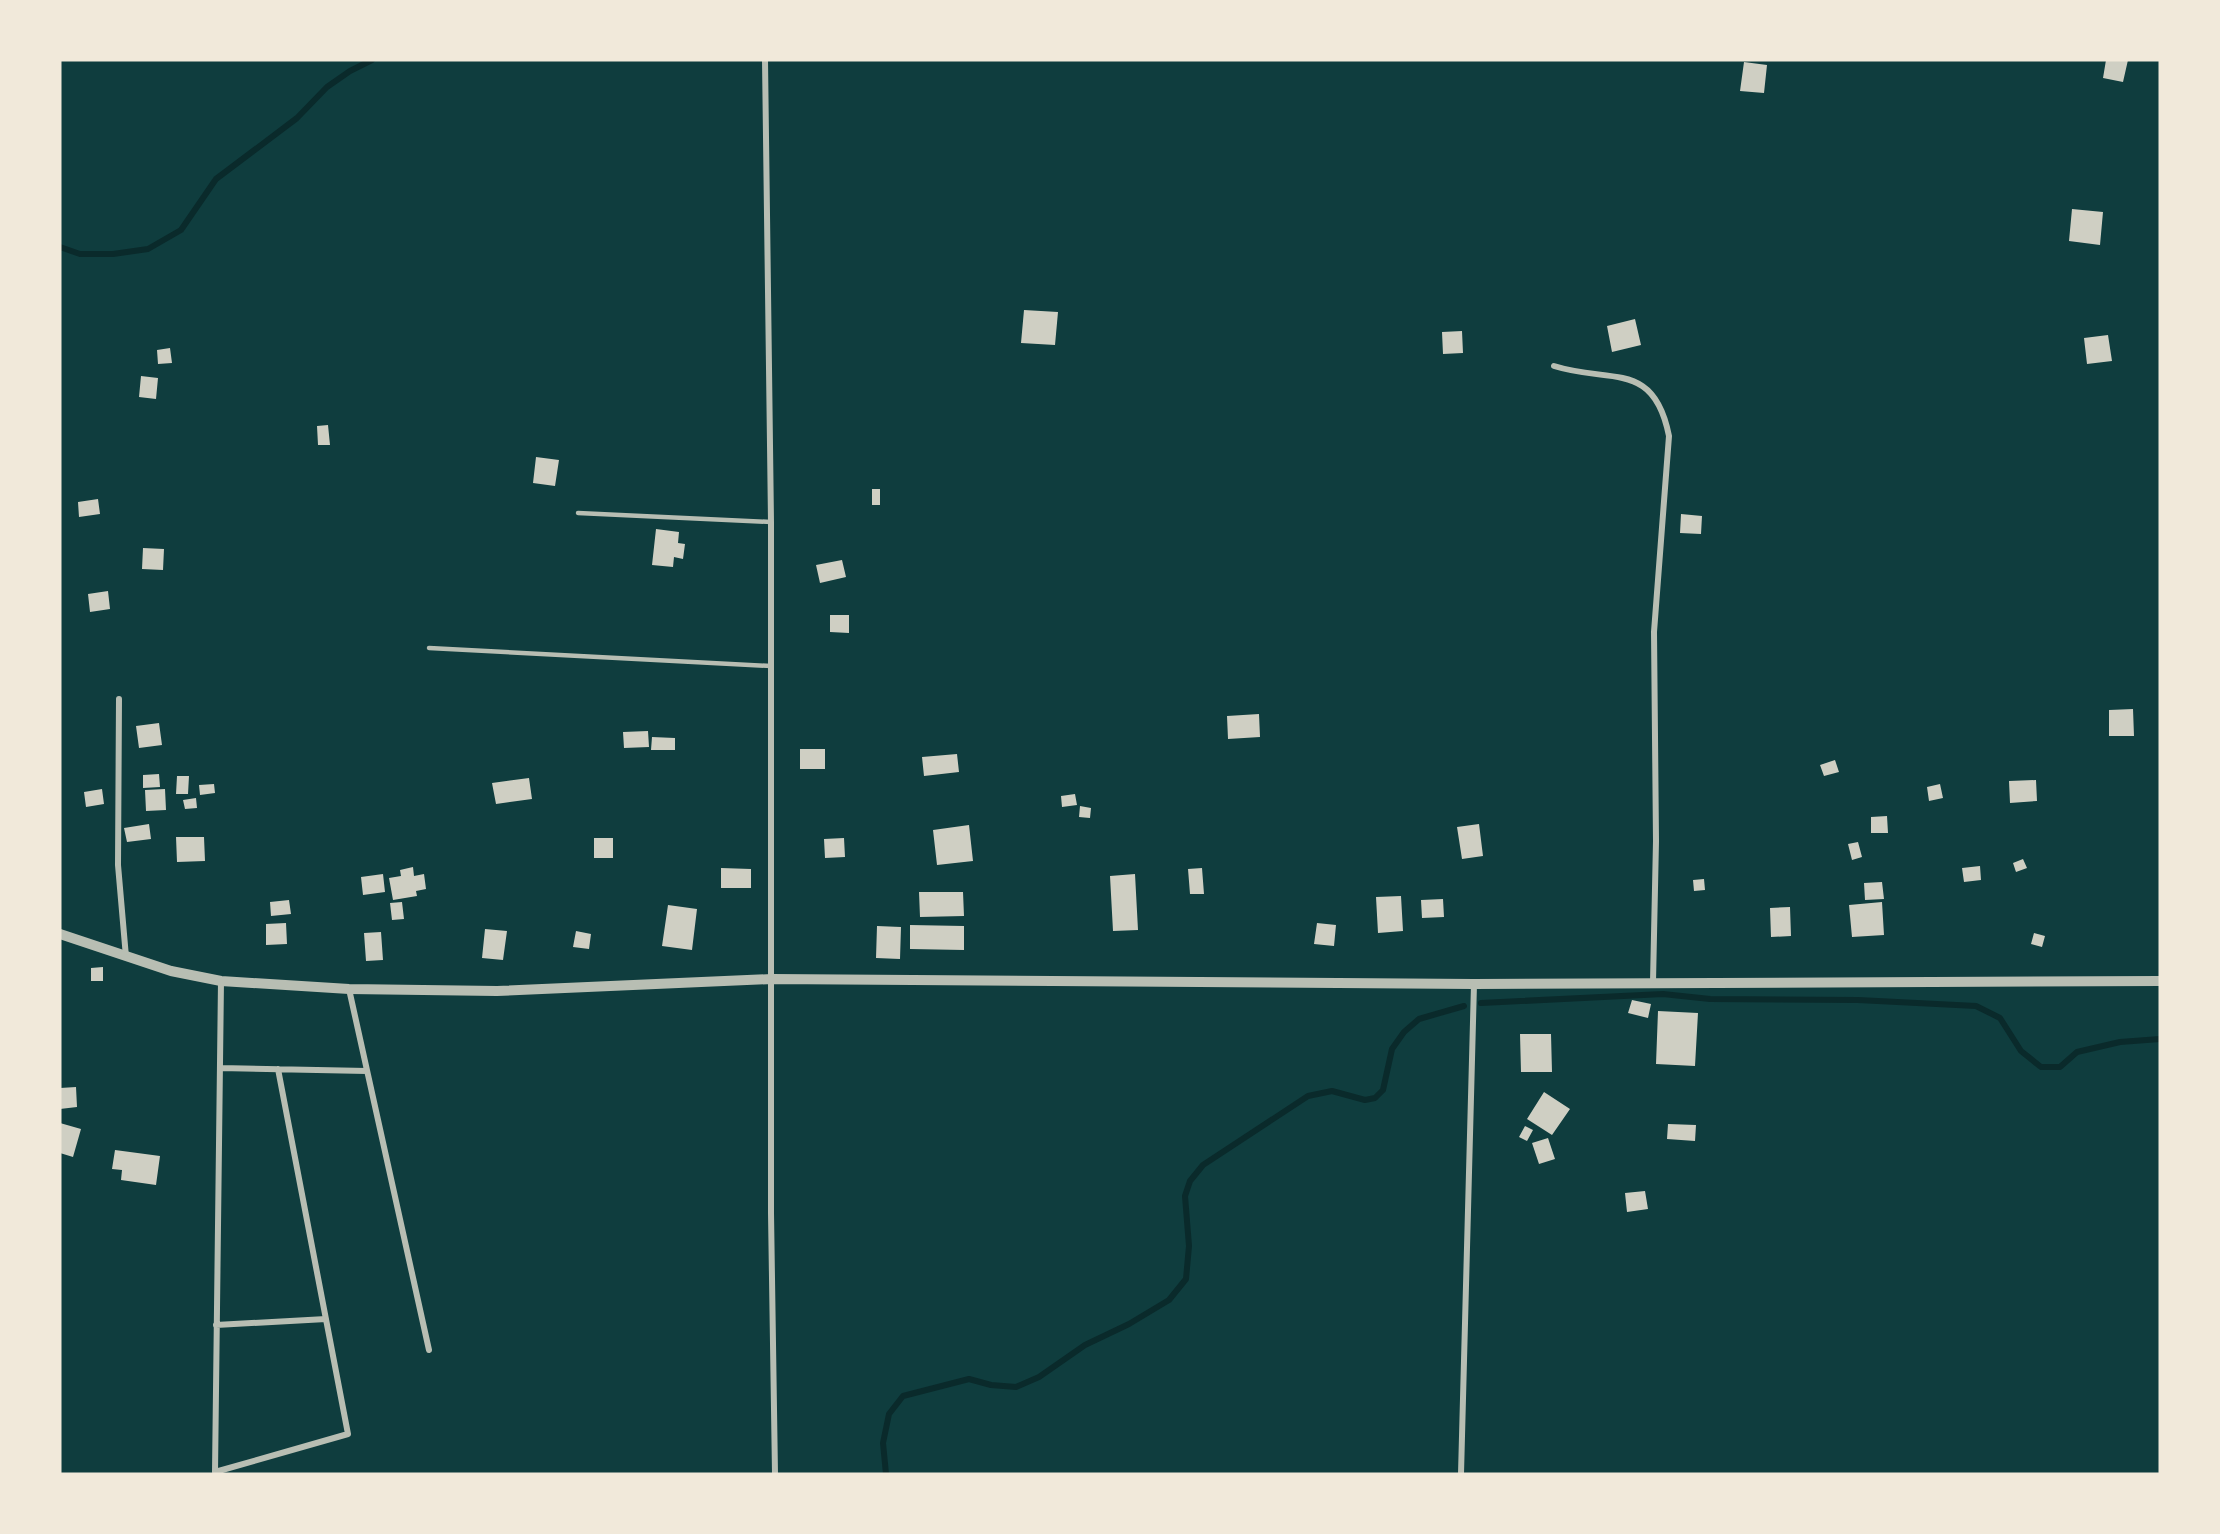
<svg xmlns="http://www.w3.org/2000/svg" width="2220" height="1534" font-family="Montserrat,sans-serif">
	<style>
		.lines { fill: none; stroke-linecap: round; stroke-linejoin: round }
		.stream { stroke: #0a2a2b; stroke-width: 6 }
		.building { fill: #cfcfc3 }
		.service { stroke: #b8beb3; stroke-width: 4.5 }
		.minor { stroke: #b8beb3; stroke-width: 6 }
		.tertiary { stroke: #b8beb3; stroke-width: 10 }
	</style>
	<rect width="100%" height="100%" fill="#0f3d3e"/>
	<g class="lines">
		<!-- stream -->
		<path class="stream" d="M60,247L80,254H113L148,249L181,230L216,179L297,118L327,87L350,71L372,60
			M1481,1003L1663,994L1710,999L1858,1000L1976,1006L2000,1018L2021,1051L2041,1067H2060L2077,1052L2120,1042L2160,1039
			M886,1474L883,1443L889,1414L903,1396L969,1379L991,1385L1016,1387L1039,1377L1085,1345L1129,1324L1169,1300L1186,1279L1189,1246L1185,1196L1190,1181L1203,1165L1308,1096L1332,1091L1365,1100L1375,1098L1383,1090L1392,1049L1404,1032L1419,1019L1464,1006"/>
	</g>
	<!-- building -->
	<path class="building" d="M2106,60H2128L2123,82L2103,78Z
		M1744,62L1767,65L1764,93L1740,91Z
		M2072,209L2103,212L2100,245L2069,241Z
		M1024,310L1058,312L1055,345L1021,343Z
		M1635,319L1641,345L1612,352L1607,326Z
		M1462,331L1463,353L1443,354L1442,332Z
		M2108,335L2112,361L2087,364L2084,338Z
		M170,348L172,363L158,364L157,350Z
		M141,376L158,378L156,399L139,397Z
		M328,425L330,445H318L317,426Z
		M536,457L559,460L555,486L533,483Z
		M872,489H880V505H872Z
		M98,499L100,514L79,517L78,502Z
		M1681,514L1702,516L1701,534L1680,533Z
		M656,529L679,532L678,543L685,544L683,559L674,557L673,567L652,565Z
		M143,548L164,549L163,570L142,569Z
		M842,560L846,577L820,583L816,565Z
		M108,591L110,609L90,612L88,594Z
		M830,615H849V633L830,632Z
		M2133,709L2134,736H2109V710Z
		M1259,714L1260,737L1228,739L1227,716Z
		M159,723L162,745L139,748L136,726Z
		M648,731L649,747L624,748L623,732Z
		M652,737L675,738V750H651Z
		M800,749H825V769H800Z
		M957,754L959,772L924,776L922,757Z
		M1835,760L1839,772L1824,776L1820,765Z
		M159,774L160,787L143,788V775Z
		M177,776H189L188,794H176Z
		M529,778L532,799L496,804L492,783Z
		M2036,780L2037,801L2010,803L2009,781Z
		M214,784L215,793L200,795L199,785Z
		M1940,784L1943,798L1929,801L1927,787Z
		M102,789L104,804L86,807L84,792Z
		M165,789L166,810L146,811L145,790Z
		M1075,794L1077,805L1062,807L1061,796Z
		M196,798L197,808L185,809L183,800Z
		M1080,806L1091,808L1090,818L1079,817Z
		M1887,816L1888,833H1871V817Z
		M149,824L151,839L127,842L124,828Z
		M1479,824L1483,856L1462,859L1457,827Z
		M969,825L973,861L937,865L933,830Z
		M176,837H204L205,861L177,862Z
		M594,838H613V858H594Z
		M844,838L845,857L825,858L824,839Z
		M1858,842L1862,857L1852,860L1848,844Z
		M2023,859L2027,868L2016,872L2013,863Z
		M1980,866L1981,880L1964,882L1962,868Z
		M413,867L414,876L424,874L426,889L416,891L417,896L393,900L389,878L401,876L400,870Z
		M721,868L751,869V888H721Z
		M1202,868L1204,894H1190L1188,869Z
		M383,874L385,892L363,895L361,877Z
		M1135,874L1138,930L1113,931L1110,876Z
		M1704,879L1705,890L1694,891L1693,880Z
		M1882,882L1884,899L1865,900L1864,883Z
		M919,892H963L964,916L920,917Z
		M1401,896L1403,931L1378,933L1376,897Z
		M1443,899L1444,917L1422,918L1421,900Z
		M289,900L291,914L271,916L270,902Z
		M402,902L404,919L392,920L390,903Z
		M1882,902L1884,935L1852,937L1849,905Z
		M668,905L697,909L692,950L662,946Z
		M1790,907L1791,936L1771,937L1770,908Z
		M286,923L287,944L266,945V924Z
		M1317,923L1336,925L1334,946L1314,944Z
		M910,925L964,926V950L910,949Z
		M877,926L901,927L900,959L876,958Z
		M485,929L507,931L503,960L482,958Z
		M576,931L591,934L589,949L573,947Z
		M381,932L383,960L366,961L364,933Z
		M2034,933L2045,936L2042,947L2031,944Z
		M103,967V981H91V968Z
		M1632,1000L1651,1004L1648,1018L1628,1013Z
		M1658,1011L1698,1013L1695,1066L1656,1064Z
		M1520,1034H1551L1552,1072H1521Z
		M76,1087L77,1107L60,1109V1088Z
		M1544,1092L1570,1109L1552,1135L1527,1119Z
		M60,1123L81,1129L73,1157L60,1153Z
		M1668,1124L1696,1125L1695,1141L1667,1139Z
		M1525,1126L1533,1130L1527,1141L1519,1137Z
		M1548,1138L1555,1159L1539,1164L1532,1143Z
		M115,1150L160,1156L156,1185L121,1180L122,1170L112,1169Z
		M1645,1191L1648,1209L1627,1212L1625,1193Z"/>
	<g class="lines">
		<!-- service -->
		<path class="service" d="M578,513L771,522
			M429,648L771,666"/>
		<!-- minor -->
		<path class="minor" d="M765,60L771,522V1213L775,1474
			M1554,366C1611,384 1654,360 1669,436L1654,632L1656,841L1653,982
			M119,699L118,865L126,957
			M221,981L215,1472L348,1434L278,1069
			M349,989L429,1350
			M220,1068L367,1071
			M216,1325L326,1319
			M1461,1474L1474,984"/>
		<!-- tertiary -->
		<path class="tertiary" d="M60,934L171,971L221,981L349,989L497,991L772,979L1474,984L2160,981"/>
	</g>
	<!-- border -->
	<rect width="2220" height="1534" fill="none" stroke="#f1e9da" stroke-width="123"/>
</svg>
